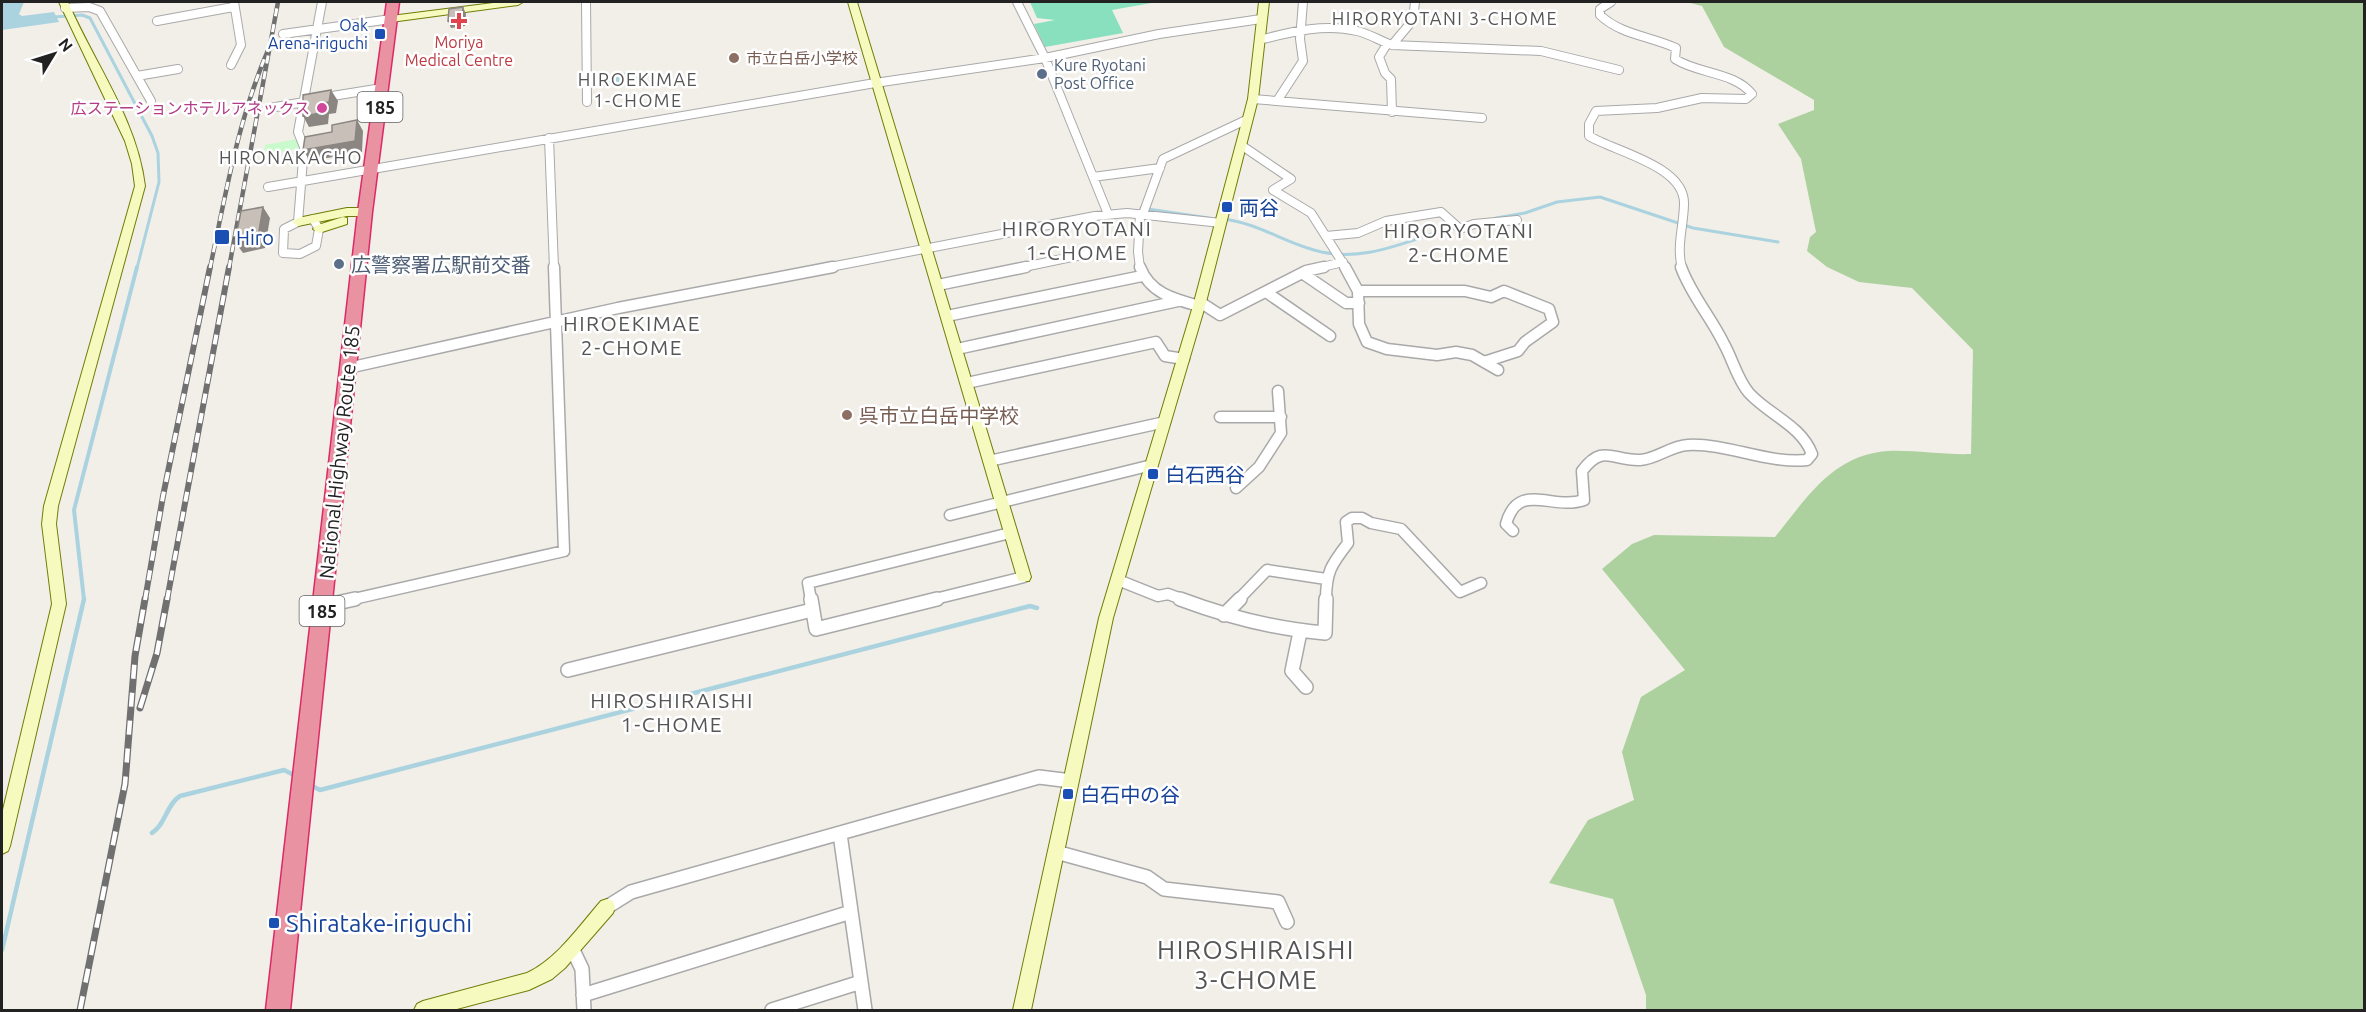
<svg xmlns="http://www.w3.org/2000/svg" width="2366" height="1012" font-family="Ubuntu,'Noto Sans JP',sans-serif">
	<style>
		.forest { fill: #add19e }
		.park { fill: #c8facc }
		.pitch { fill: #88e0be }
		.water { fill: #aad3df }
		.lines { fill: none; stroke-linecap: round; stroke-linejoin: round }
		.stream-far2 { stroke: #aad3df; stroke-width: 3 }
		.stream-far1 { stroke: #aad3df; stroke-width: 4 }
		.stream { stroke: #aad3df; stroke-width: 4.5 }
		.street-far2-casing { stroke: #a9a9a9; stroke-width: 10 }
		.street-far1-casing { stroke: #a9a9a9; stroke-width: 13 }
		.street-casing { stroke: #a9a9a9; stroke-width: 16 }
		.secondary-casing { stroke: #707d05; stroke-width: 2 }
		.highway-casing { stroke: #dc2a67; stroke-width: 3 }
		.street-far2 { stroke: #fff; stroke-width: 8 }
		.street-far1 { stroke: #fff; stroke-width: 10 }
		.street { stroke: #fff; stroke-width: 13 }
		.secondary { fill: #f7fabf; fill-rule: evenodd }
		.highway { fill: #e892a2; fill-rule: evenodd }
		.rail-far2-casing { stroke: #707070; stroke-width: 4.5 }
		.rail-far1-casing { stroke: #707070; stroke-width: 6 }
		.rail-casing { stroke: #707070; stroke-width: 7 }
		.rail-far2 { stroke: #fff; stroke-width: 3; stroke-dasharray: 8; stroke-linecap: butt }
		.rail-far1 { stroke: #fff; stroke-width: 4; stroke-dasharray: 10; stroke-linecap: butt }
		.rail { stroke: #fff; stroke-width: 4.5; stroke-dasharray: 14; stroke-linecap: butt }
		.shaded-wall { fill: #8b8681 }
		.building { fill: #c7bfb8; stroke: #8b8681; stroke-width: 1.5 }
		.health-dot { fill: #e0444e; stroke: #fff; stroke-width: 2 }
		.transit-dot { fill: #1a4fb4; stroke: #fff; stroke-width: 2 }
		.education-dot { fill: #8d6e63; stroke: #fff; stroke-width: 2 }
		.service-dot { fill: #5c6f8a; stroke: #fff; stroke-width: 2 }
		.hotel-dot { fill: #d1479c; stroke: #fff; stroke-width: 2 }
		.labels { text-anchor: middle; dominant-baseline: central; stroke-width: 5; stroke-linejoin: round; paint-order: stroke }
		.far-transit-label { font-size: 16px; fill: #164399; stroke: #fff; text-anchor: end }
		.far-health-label { font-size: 16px; fill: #be3a42; stroke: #fff }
		.far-education-label { font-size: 16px; fill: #785e54; stroke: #fff; text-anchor: start }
		.far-service-label { font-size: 16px; fill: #4e5e75; stroke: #fff; text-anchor: start }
		.far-hotel-label { font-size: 16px; fill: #b23c85; stroke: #fff; text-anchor: end }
		.far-neighbourhood-label { font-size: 18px; letter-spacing: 1.5px; fill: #555; stroke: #fff }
		.shield { fill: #fff; stroke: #646464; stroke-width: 1.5 }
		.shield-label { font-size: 18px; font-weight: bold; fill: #222 }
		.transit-label { font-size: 20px; fill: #164399; stroke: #fff; text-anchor: start }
		.service-label { font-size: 20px; fill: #4e5e75; stroke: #fff; text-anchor: start }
		.education-label { font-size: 20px; fill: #785e54; stroke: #fff; text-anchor: start }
		.street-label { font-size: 20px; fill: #222; stroke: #fff }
		.neighbourhood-label { font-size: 21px; letter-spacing: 1.5px; fill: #555; stroke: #fff }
		.near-transit-label { font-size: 24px; fill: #164399; stroke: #fff; text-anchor: start }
		.near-neighbourhood-label { font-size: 26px; letter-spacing: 1.5px; fill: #555; stroke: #fff }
	</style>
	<rect width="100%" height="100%" fill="#f2efe9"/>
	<!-- forest -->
	<path class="forest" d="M1686,2H2364V1010H1646V995L1613,899L1549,883L1588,820L1634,800L1622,752L1641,697L1685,670L1602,569L1632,544L1654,535L1775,537C1807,498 1832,455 1888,451C1915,450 1944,455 1971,454L1973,350L1912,288L1859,282L1827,267L1807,251L1810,237L1816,232L1801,159L1778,124L1814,110V100L1724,47L1702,6Z"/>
	<!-- park -->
	<path class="park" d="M297,139L300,148L264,155L265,145Z"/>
	<!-- pitch -->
	<path class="pitch" d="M1030,2H1157L1112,10L1123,33L1045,47L1034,24L1055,20L1037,18Z"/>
	<!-- water -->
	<path class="water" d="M2,2H24L19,14L22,16L54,12L59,22L2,30Z
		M636,71L637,81L603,86V76Z"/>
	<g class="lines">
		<!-- stream-far2 -->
		<path class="stream-far2" d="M54,17L82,15L90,18L152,136L158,153L159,182L137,268
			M1141,208L1209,218
			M1496,218L1525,213L1557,202L1600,197L1693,228L1778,242
			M1223,219C1257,223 1282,241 1314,250C1364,265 1410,239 1457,226"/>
		<!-- stream-far1 -->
		<path class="stream-far1" d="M84,600L74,510L137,267"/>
		<!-- stream -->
		<path class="stream" d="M310,785L320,790L1030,606L1037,608
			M152,833C166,824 166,805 180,796L284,770L296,776
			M2,950L84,599"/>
		<defs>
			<path id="street-far2" d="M586,2L587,102
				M1017,2L1045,58L1108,214
				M1611,2L1600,9V15C1621,35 1650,36 1676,48L1675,59C1698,74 1735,72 1752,94L1746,99L1702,98L1657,108L1596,111L1589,124V136C1616,152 1684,166 1684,203C1684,225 1676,246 1682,268
				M65,8L89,7L100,11L151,101
				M157,21L233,7
				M283,34L391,19
				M1259,40C1291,32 1324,23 1357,31C1370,34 1380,41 1392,45L1541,51L1619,70
				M1387,44L1379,57L1385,73L1391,79L1392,112
				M1392,45L1413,20L1415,2
				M231,65L241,45L234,2
				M137,76L178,69
				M320,98L382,88
				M1253,99L1482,118
				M1277,101L1303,61L1300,39L1303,2
				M270,108L304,102
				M549,138L554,268
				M1241,145L1291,179L1273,190L1311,213L1346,268
				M1093,177L1160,168
				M268,187L875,83L1045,58L1159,34L1261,19
				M1140,214L1138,252L1140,268
				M1143,214L1163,159L1248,119
				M313,219L319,229L316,246L300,254L283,253L284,229L298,222L304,147L298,132L322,2
				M1326,236L1358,233L1386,221L1441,212L1460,229L1474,224L1517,220
				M825,268L1095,216L1127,213L1221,223
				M1019,268L1086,254
				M1318,268L1343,262"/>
			<path id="street-far1" d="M1140,267C1150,293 1173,299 1199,306
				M1345,267L1358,291L1359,324L1367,342L1387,349L1437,355L1456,352L1472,355L1498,370
				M1302,273L1346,303H1359
				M938,285L1026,267
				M1358,291H1465L1491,297L1504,291L1549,309L1553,322L1525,342L1518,351L1484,362
				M1266,292L1330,336
				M1200,302L1220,315L1306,271L1324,267
				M947,316L1142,276
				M957,349L1178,301
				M348,368L618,308L833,267
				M967,383L1156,342L1165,356L1184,359
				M1220,417H1281
				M989,461L1165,422
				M1236,488L1259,467L1281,433L1278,391
				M950,515L1152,465
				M1513,531L1506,524C1518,480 1552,511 1584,500L1582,471C1603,443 1612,461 1640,460C1657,459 1670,446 1688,445C1728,443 1766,464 1807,460L1812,454C1801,425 1769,415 1749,393C1737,379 1733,360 1724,344C1711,317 1691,295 1681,267
				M1118,580L1158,596L1168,594L1184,600
				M349,600L564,551L554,267
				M811,600L808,583L1010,533
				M931,600L1024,577
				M1238,600L1267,570L1326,579
				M1326,600C1326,572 1331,565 1348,543L1346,522L1352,518H1362L1371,523L1401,529L1460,592L1481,583"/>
			<path id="street" d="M811,599L816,629L937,599
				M1180,599C1228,617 1274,629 1325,633L1326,599
				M323,606L355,599
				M1224,615L1240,599
				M1300,632L1292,671L1306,687
				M568,670L812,610
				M840,834L865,1010
				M1056,852L1147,877L1164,889L1278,902L1287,922
				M607,907L631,892L1039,777L1071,781
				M572,948L582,969L584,1010
				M583,995L851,912
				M772,1010L861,982"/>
			<path id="secondary" d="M59,2H68C94,63 137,119 145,186L58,506L56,524L66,604L10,846L8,851L2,854V814L52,604L42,524L44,506L135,186L132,164L125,141Z
				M501,2H523L518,5L391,22L386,19L391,16Z
				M848,2H857L1031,577L1029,581H1019L1017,577Z
				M1259,2H1269L1258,99L1205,306L1113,618L1031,1010H1013L1099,618L1193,306L1248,99Z
				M347,208H365L371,212L365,216H347L298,226L292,222L298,218Z
				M343,217L347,218V224L319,233L313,229L315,226Z
				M607,899L613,901L615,907L613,913L565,968L552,979L529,990L453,1010H414L417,1004L423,1001L527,973C558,958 579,926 601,901Z"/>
			<path id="highway" d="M387,2H399L372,212L290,1010H266L358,212Z"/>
		</defs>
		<!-- street-far2 casing -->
		<use href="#street-far2" class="street-far2-casing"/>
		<!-- street-far1 casing -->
		<use href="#street-far1" class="street-far1-casing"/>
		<!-- street casing -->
		<use href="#street" class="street-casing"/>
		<!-- secondary casing -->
		<use href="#secondary" class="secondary-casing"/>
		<!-- highway casing -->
		<use href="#highway" class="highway-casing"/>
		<!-- street-far2 -->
		<use href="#street-far2" class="street-far2"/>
		<!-- street-far1 -->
		<use href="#street-far1" class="street-far1"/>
		<!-- street -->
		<use href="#street" class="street"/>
		<!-- secondary -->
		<use href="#secondary" class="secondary"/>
		<!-- highway -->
		<use href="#highway" class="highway"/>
		<defs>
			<path id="rail-far2" d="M210,268C226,193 238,119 269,48
				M229,268L278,2"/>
			<path id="rail-far1" d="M145,600L163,496L210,267
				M167,600L229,267"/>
			<path id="rail" d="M140,708L157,653L167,599
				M80,1010L125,784L135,656L145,599"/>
		</defs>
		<!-- rail-far2 casing -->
		<use href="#rail-far2" class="rail-far2-casing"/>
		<!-- rail-far1 casing -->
		<use href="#rail-far1" class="rail-far1-casing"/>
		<!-- rail casing -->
		<use href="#rail" class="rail-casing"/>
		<!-- rail-far2 -->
		<use href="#rail-far2" class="rail-far2"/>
		<!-- rail-far1 -->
		<use href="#rail-far1" class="rail-far1"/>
		<!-- rail -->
		<use href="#rail" class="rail"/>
	</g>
	<!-- shaded-wall -->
	<path class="shaded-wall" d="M463,7L466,14L465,26L451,28L448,21Z
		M331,90L338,101L336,113L329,114L328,124L309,127L303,116L323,103Z
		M357,120L363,131L362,152L310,161L303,150Z
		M263,207L270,218L265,248L243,253L235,242Z"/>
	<!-- building -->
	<path class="building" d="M463,7L462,19L448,21L449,9Z
		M331,90L329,102L323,103L321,113L303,116V95Z
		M357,120L355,141L303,150L305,137L332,132V125Z
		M263,207L258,237L235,242L241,211Z"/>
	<!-- markers -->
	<path class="health-dot" d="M456 12h6v6h6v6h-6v6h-6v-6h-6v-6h6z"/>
	<g class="transit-dot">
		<rect x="374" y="28" width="12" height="12" rx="3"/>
		<rect x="1221" y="201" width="12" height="12" rx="3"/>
		<rect x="214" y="229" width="16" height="16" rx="3"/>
		<rect x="1147" y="468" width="12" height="12" rx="3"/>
		<rect x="1062" y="788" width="12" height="12" rx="3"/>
		<rect x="268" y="917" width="12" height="12" rx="3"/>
	</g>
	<g class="education-dot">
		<circle cx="734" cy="58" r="6"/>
		<circle cx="847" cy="415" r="6"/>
	</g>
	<g class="service-dot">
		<circle cx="1042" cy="74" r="6"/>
		<circle cx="339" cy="264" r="6"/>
	</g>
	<circle class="hotel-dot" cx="322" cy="108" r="6"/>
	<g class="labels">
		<!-- far-transit labels -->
		<g class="far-transit-label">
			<text x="368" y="25">Oak<tspan x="368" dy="18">Arena-iriguchi</tspan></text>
		</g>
		<!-- far-health labels -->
		<g class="far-health-label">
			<text x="459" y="42">Moriya<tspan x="459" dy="18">Medical Centre</tspan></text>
		</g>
		<!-- far-education labels -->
		<g class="far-education-label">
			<text x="746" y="58">市立白岳小学校</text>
		</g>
		<!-- far-service labels -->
		<g class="far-service-label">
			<text x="1054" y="65">Kure Ryotani<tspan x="1054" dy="18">Post Office</tspan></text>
		</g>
		<!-- far-hotel labels -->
		<g class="far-hotel-label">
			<text x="310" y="108">広ステーションホテルアネックス</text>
		</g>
		<!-- far-neighbourhood labels -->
		<g class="far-neighbourhood-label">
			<text x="1445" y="18">HIRORYOTANI 3-CHOME</text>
			<text x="638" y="79">HIROEKIMAE<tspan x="638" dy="21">1-CHOME</tspan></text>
			<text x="291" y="157">HIRONAKACHO</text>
		</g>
		<!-- shield labels -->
		<g class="shield">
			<rect x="357.5" y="92" width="45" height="30" rx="4.5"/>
			<rect x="299.5" y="596" width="45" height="30" rx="4.5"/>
		</g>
		<g class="shield-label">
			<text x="380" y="107">185</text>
			<text x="322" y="611">185</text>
		</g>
		<!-- transit labels -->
		<g class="transit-label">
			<text x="1239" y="207">両谷</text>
			<text x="236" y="237">Hiro</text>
			<text x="1165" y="474">白石西谷</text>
			<text x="1080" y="794">白石中の谷</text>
		</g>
		<!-- service labels -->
		<g class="service-label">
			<text x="351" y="264">広警察署広駅前交番</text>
		</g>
		<!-- education labels -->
		<g class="education-label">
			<text x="859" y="415">呉市立白岳中学校</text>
		</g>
		<!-- street labels -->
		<g class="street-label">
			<text transform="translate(339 452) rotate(-84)">National Highway Route 185</text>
		</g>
		<!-- neighbourhood labels -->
		<g class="neighbourhood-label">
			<text x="1077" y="228">HIRORYOTANI<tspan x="1077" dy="24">1-CHOME</tspan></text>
			<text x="1459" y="230">HIRORYOTANI<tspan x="1459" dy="24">2-CHOME</tspan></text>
			<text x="632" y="323">HIROEKIMAE<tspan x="632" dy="24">2-CHOME</tspan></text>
			<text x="672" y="700">HIROSHIRAISHI<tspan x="672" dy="24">1-CHOME</tspan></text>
		</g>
		<!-- near-transit labels -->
		<g class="near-transit-label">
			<text x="286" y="923">Shiratake-iriguchi</text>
		</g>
		<!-- near-neighbourhood labels -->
		<g class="near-neighbourhood-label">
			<text x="1256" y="949">HIROSHIRAISHI<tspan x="1256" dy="30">3-CHOME</tspan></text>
		</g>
	</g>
	<!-- border -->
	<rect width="2366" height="1012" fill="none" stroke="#222222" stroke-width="6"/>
	<!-- north arrow -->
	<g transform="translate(54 54) rotate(52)" stroke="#ffffff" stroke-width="4.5" paint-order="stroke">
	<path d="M0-4.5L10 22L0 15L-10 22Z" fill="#222222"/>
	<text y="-9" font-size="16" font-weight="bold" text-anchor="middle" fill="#222222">N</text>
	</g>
</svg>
